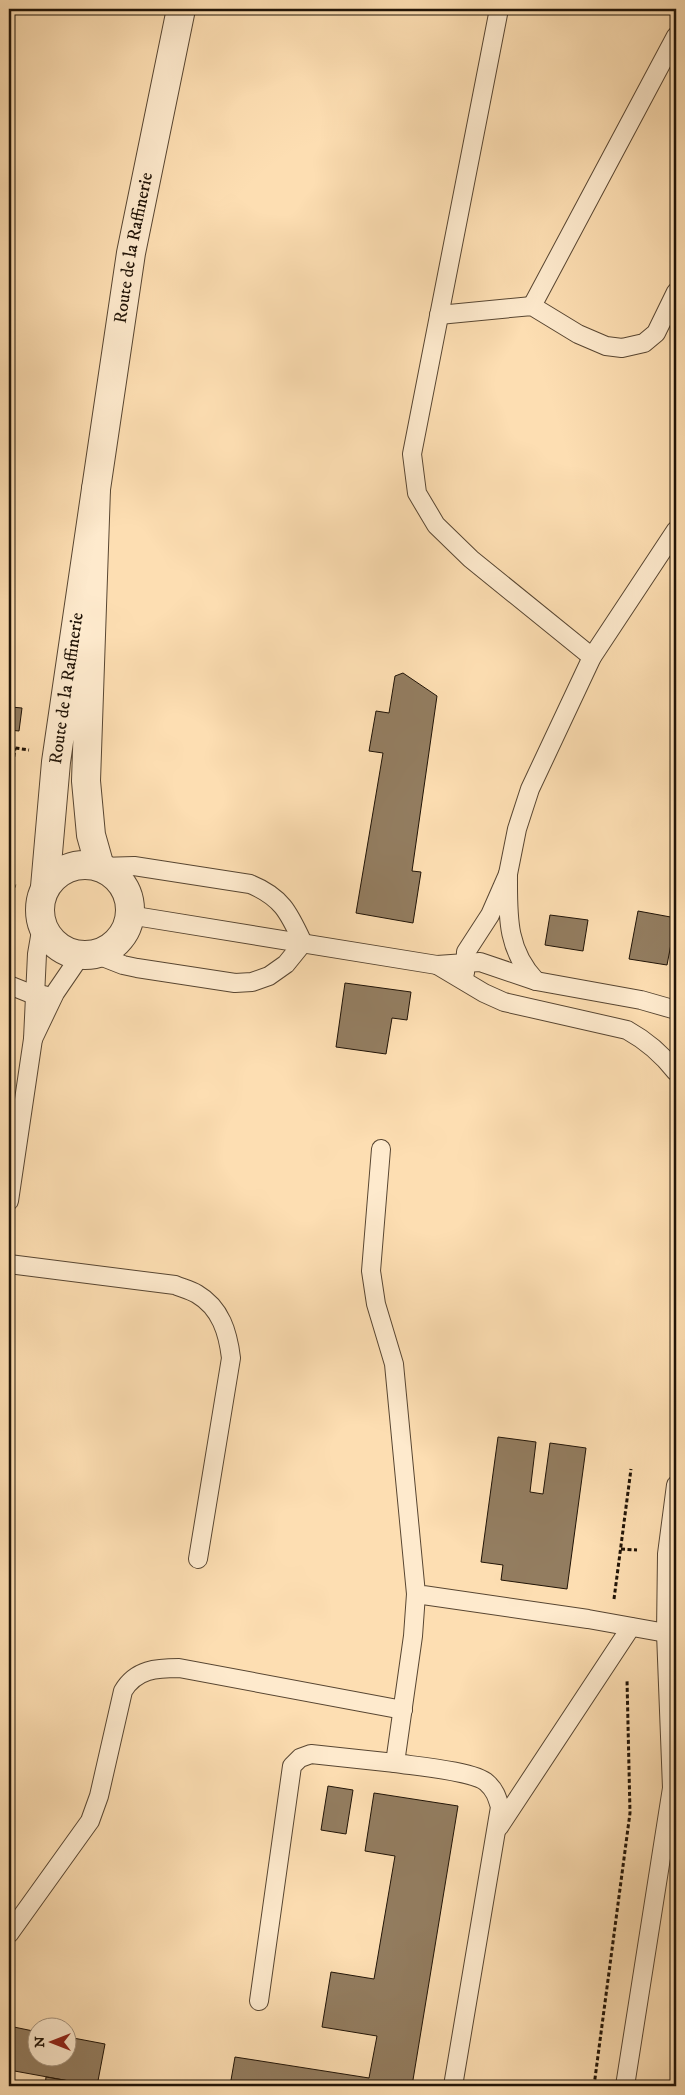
<svg xmlns="http://www.w3.org/2000/svg" width="685" height="2095" viewBox="0 0 685 2095" font-family="'IM FELL DW Pica',serif">
<rect width="100%" height="100%" fill="#fddeb2"/>
<filter id="stains"><feTurbulence type="fractalNoise" baseFrequency=".004" numOctaves="4"/><feColorMatrix values="0 0 0 0 .2 0 0 0 0 .09 0 0 0 0 .02 0 0 0 .5 -.17"/></filter>
<radialGradient id="worn" r=".72"><stop offset=".6" stop-color="#630" stop-opacity="0"/><stop offset="1" stop-color="#630" stop-opacity=".3"/></radialGradient>
<g fill="#937d60" stroke="#211407">
<path d="M403 673 437 696 412 871 421 872 413 923 356 913 383 753 369 751 376 711 389 713 395 676Z"/>
<path d="M11 707 22 708 19 731 9 730Z"/>
<path d="M638 911 676 918 667 965 629 959Z"/>
<path d="M550 915 588 920 583 951 545 945Z"/>
<path d="M345 983 411 992 407 1020 392 1018 386 1054 336 1047Z"/>
<path d="M498 1437 536 1442 530 1492 543 1494 550 1443 586 1448 567 1589 501 1580 503 1565 481 1562Z"/>
<path d="M328 1786 353 1790 346 1834 321 1830Z"/>
<path d="M374 1793 458 1806 412 2086H230L235 2057 369 2078 377 2036 322 2027 331 1972 374 1979 395 1856 365 1851Z"/>
<path d="M9 2026 38 2032V2058H68V2037L105 2044 97 2086 9 2070Z"/>
<path d="M46 2077 97 2086H45Z"/>
</g>
<g fill="none" stroke-linecap="round" stroke-linejoin="round">
<g stroke="#584632" stroke-width="20">
<g id="lane">
<path d="M499 9 412 454 417 493 436 525 471 559 592 657"/>
<path d="M532 306 676 36"/>
<path d="M439 315 532 306 578 334 606 346 622 348 644 343 656 333 676 292"/>
<path d="M508 874 517 829 530 789 592 657 676 530"/>
<path d="M129 915 437 965"/>
<path d="M42 925 37 954 33 1039 55 993 81 955"/>
<path d="M95 954 123 965 137 968 235 983 252 982 269 976 286 964 303 943C289 913 282 897 250 884L134 866 100 867"/>
<path d="M465 973 466 952 490 915 508 874C508 915 506 949 536 981"/>
<path d="M9 985 34 995H44"/>
<path d="M676 1010 641 1000 536 981 480 962 437 965 484 993 504 1002 627 1030C647 1041 662 1054 676 1072"/>
<path d="M381 1149 371 1271 376 1304 394 1364 416 1594 588 1619 666 1633 676 1638"/>
<path d="M9 1201 33 1039"/>
<path d="M9 1264 175 1285C182 1288 190 1290 197 1294 221 1308 228 1333 231 1358L198 1559"/>
<path d="M416 1594 413 1636 395 1763C414 1766 475 1771 487 1783 495 1790 497 1797 500 1807L453 2086"/>
<path d="M499 1827 631 1627"/>
<path d="M9 1934 90 1821 99 1796 123 1691C136 1669 157 1668 179 1668L403 1710"/>
<path d="M259 2001 292 1766 300 1758 311 1754 395 1763"/>
<path d="M625 2086 672 1788 666 1633 667 1554 676 1485"/>
</g>
</g>
<g stroke="#584632" stroke-width="30">
<g id="street">
<path id="s1" d="M96 489 131 253 181 9"/>
<circle cx="85" cy="910" r="45"/>
<path id="s2" d="M45 887 56 762 96 489 86 781 91 835 100 867"/>
</g>
</g>
<g stroke="#211407" stroke-width="3" stroke-dasharray="4 2.5" stroke-linecap="butt">
<path d="M9 747 29 750"/>
<path d="M9 789 15 748"/>
<path d="M9 885 16 886"/>
<path d="M9 934 14 945"/>
<path d="M621 1549 637 1550"/>
<path d="M614 1599 631 1469"/>
<path d="M594 2086 630 1813 627 1679"/>
</g>
<use href="#lane" stroke="#feeacd" stroke-width="18"/>
<use href="#street" stroke="#feeacd" stroke-width="28"/>
</g>
<g text-anchor="middle" dominant-baseline="central" stroke-width="4" stroke-linejoin="round" paint-order="stroke">
<g font-size="18" fill="#211407" stroke="#feeacd">
<text stroke="none"><textPath href="#s1" startOffset="244">Route de la Raffinerie</textPath></text>
<text stroke="none"><textPath href="#s2" startOffset="200">Route de la Raffinerie</textPath></text>
</g>
</g>
<rect width="685" height="2095" fill="none" stroke="#fddeb2" stroke-width="30"/>
<rect x="10" y="10" width="665" height="2075" fill="none" stroke="#211407" stroke-width="2.5"/>
<rect x="15" y="15" width="655" height="2065" fill="none" stroke="#211407"/>
<g transform="translate(52 2042) rotate(270)"><circle r="24" fill="#feeacd" stroke="#a6947e"/>
<path d="M0-4L9 19L0 12L-9 19Z" fill="#8f2418"/>
<text y="-8" font-size="14" font-weight="bold" text-anchor="middle" fill="#211407">N</text>
</g>
<rect width="100%" height="100%" filter="url(#stains)"/>
<rect width="100%" height="100%" fill="url(#worn)"/>
</svg>
